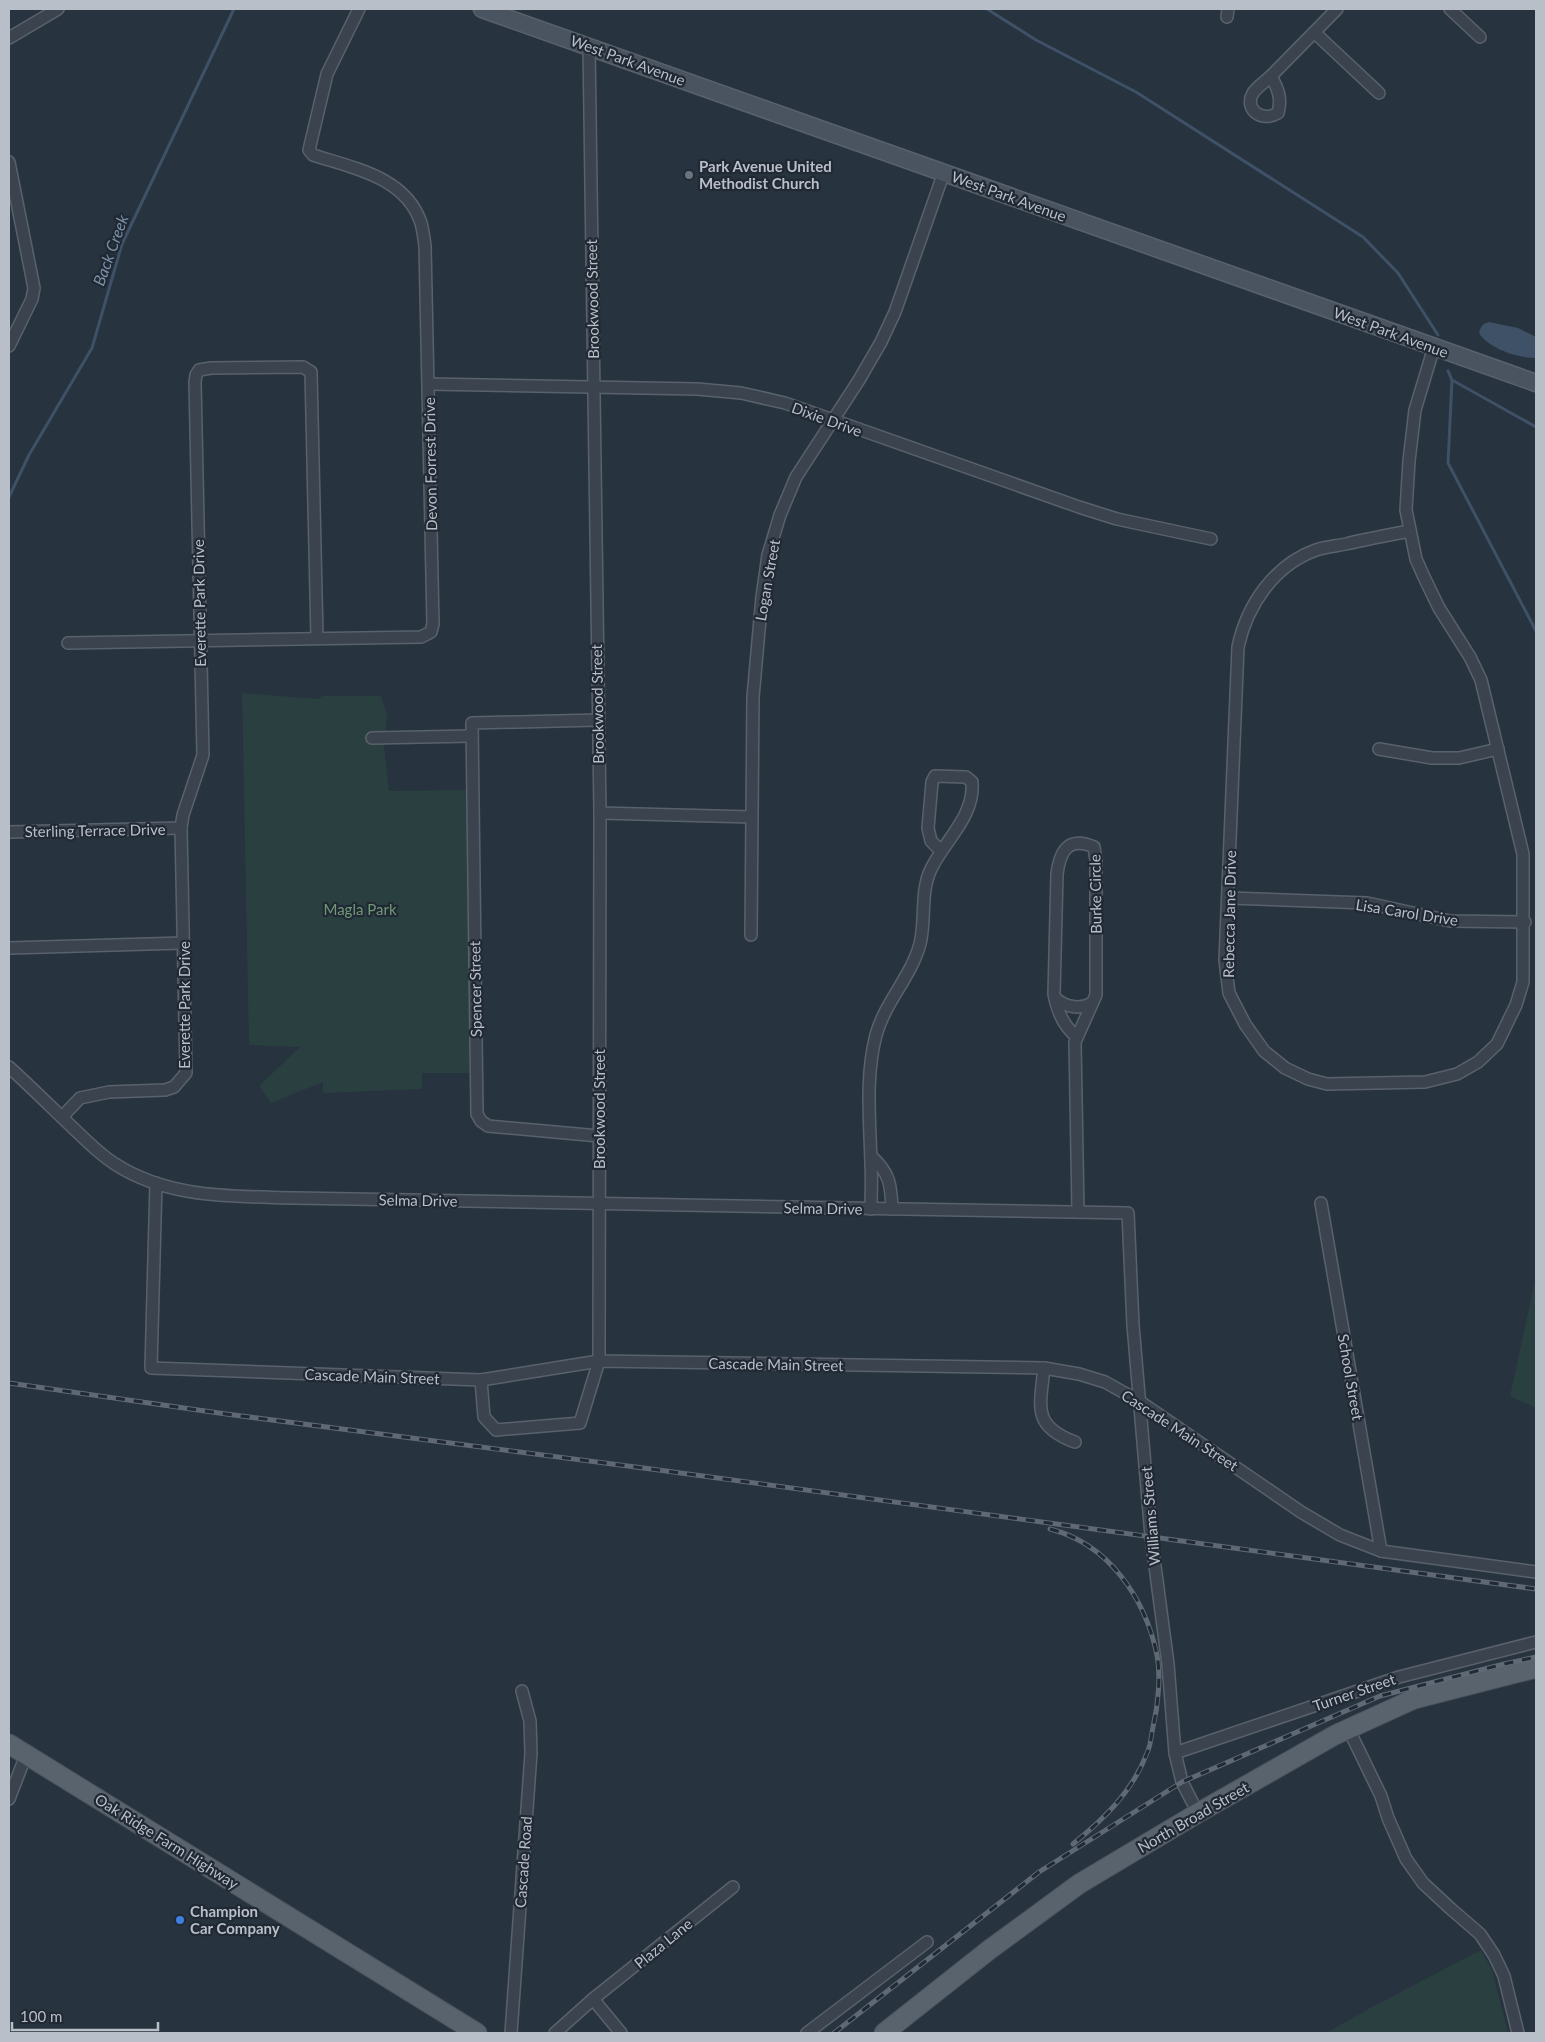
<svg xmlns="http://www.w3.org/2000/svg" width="1545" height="2042" viewBox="0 0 1545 2042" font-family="Lato,sans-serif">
<rect width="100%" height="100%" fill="#27333e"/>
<g fill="#2a4040">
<path d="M242 693 318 699 323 696H381L387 715 384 747 389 791 472 790 476 1073H422V1089L323 1093V1082L271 1103 259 1086 300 1047 249 1045Z"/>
<path d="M1536 1276V1408L1510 1396Z"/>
<path d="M1481 1950 1492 1970 1508 2033H1326L1370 2008Z"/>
</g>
<path fill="#3f5166" d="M1489 322 1518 328 1536 337V358C1518 358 1489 349 1479 333 1481 326 1482 324 1489 322Z"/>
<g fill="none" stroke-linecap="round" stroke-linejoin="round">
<g stroke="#3f5166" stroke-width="3">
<path d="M987 9 1036 40 1136 92 1363 237 1398 273 1438 335"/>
<path d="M1448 371 1452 380 1448 463 1536 631"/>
<path d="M1452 380 1536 427"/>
<path d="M9 497 29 455 92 348 122 244 234 9"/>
</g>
<g stroke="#59626c" stroke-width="14">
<g id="minor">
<path d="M1450 9 1480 37"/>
<path d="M1227 17 1228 9"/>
<path d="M1315 33 1379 93"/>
<path d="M9 38 58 9"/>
<path d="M1271 76C1278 89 1282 98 1278 113 1260 123 1244 108 1253 93 1257 87 1266 81 1271 76Z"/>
<path d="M1271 76 1337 9"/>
<path d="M9 162 34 288 32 299 9 346"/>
<path d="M429 384 697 389 741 393 785 403 1079 507 1117 519 1211 539"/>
<path d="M1410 531C1388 535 1367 539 1346 544 1336 546 1325 547 1316 550 1274 565 1247 605 1238 647L1225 960 1229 993 1245 1024 1264 1051 1285 1068 1308 1079 1327 1084 1425 1082 1457 1074 1478 1062 1497 1044 1516 1005 1523 982V854L1481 680 1470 657 1439 608 1424 577 1416 559 1406 510 1409 461 1415 410 1434 347"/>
<path d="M68 643 421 637 431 632 433 624 425 246C424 238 423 230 421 223 406 177 353 168 313 155L309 150 327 74 359 9"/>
<path d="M598 720 472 723 477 1114 481 1121 488 1126 599 1136"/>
<path d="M372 738 472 736"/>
<path d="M1379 749 1432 758H1459L1498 749"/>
<path d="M600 813 752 817"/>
<path d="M9 832 181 828"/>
<path d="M1229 898 1367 903 1450 921 1525 922"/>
<path d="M751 935 753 697 762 597 768 555 780 515 796 477 859 380 881 342 895 312 944 172"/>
<path d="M9 948 183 943"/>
<path d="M1055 998C1065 1007 1080 1010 1092 1003"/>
<path d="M1077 1037C1063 1026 1057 1011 1054 994L1057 874C1060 851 1068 836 1094 847L1096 860V995L1075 1042 1078 1212"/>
<path d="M9 1067C30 1086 51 1107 72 1127 86 1140 99 1154 115 1164 169 1199 234 1196 295 1198L1128 1213 1133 1325 1151 1536 1168 1664 1175 1753 1182 1782 1198 1813"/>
<path d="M62 1117 80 1098 109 1092 165 1090 174 1087 186 1073 181 828 183 815 203 755 195 382 196 375 199 370 211 368 303 367 311 372 317 637"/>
<path d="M871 1156C890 1173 891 1185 892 1209"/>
<path d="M156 1183 151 1368 481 1380 599 1361 1044 1368 1079 1374 1105 1382 1139 1401 1301 1512 1340 1535 1381 1551 1536 1572"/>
<path d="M1321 1203 1381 1551"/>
<path d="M871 1209C871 1194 872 1179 871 1164 870 1121 865 1077 876 1035 885 1002 911 977 920 944 926 920 920 891 931 869 945 840 975 816 972 782L966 777 935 776 932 782 928 828 931 841 941 851"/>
<path d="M1044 1368C1040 1407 1032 1426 1075 1442"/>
<path d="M481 1380 484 1417 496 1430 580 1423 599 1361 600 813 589 46"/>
<path d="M1348 1728 1381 1796 1388 1818 1406 1859 1423 1883 1451 1909 1480 1934 1494 1955 1504 1976 1518 2033"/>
<path d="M1175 1753 1399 1677 1536 1642"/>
<path d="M9 1799 26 1755"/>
<path d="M593 1999 621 2033"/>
<path d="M511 2033 531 1753 530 1721 522 1691"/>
<path d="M555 2033 593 1999 733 1887"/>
<path d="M807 2033 927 1942"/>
</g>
</g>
<g stroke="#59626c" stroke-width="19">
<path id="secondary" d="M482 9 1536 383"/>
</g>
<g stroke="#48505b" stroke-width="21">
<g id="primary">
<path d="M9 1744 477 2033"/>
<path d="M884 2033 989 1950 1079 1884 1198 1813 1335 1735 1414 1699 1536 1668"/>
</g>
</g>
<use href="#minor" stroke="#3b444e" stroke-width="11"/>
<use href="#secondary" stroke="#4a5461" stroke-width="16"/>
<use href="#primary" stroke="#59636e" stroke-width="19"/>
<g stroke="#5e6975" stroke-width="5">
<g id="rail">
<path d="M9 1383 226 1414 651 1469 1536 1589"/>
<path d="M1050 1529C1109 1544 1145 1598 1157 1655 1161 1676 1158 1706 1153 1727 1151 1736 1151 1745 1147 1753 1133 1791 1104 1819 1073 1844"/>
<path d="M834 2033 1039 1872 1182 1782 1380 1696 1504 1664 1536 1657"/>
</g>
</g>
<use href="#rail" stroke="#202934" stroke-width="3" stroke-dasharray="9" stroke-linecap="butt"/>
</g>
<circle fill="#6b7280" stroke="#202934" stroke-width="2" cx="689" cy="175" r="5"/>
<circle fill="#3f7fe0" stroke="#202934" stroke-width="2" cx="180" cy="1920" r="5"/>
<g text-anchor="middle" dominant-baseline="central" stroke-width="4.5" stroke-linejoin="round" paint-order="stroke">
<g font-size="15" fill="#b8bfc9" stroke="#202934">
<text transform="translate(628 60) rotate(20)">West Park Avenue</text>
<text transform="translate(1009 196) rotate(20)">West Park Avenue</text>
<text transform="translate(592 299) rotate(-91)">Brookwood Street</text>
<text transform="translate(1391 332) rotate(20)">West Park Avenue</text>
<text transform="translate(827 419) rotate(20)">Dixie Drive</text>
<text transform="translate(430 464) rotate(-91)">Devon Forrest Drive</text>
<text transform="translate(767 580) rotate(-80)">Logan Street</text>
<text transform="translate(199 603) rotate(-91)">Everette Park Drive</text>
<text transform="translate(597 704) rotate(-91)">Brookwood Street</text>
<text transform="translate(95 830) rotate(-1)">Sterling Terrace Drive</text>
<text transform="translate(1095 894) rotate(-91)">Burke Circle</text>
<text transform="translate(1407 912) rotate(9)">Lisa Carol Drive</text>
<text transform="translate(1229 914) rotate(-89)">Rebecca Jane Drive</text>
<text transform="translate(475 989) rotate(-91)">Spencer Street</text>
<text transform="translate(184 1005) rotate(-90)">Everette Park Drive</text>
<text transform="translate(599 1109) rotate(-90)">Brookwood Street</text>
<text transform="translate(418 1200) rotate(1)">Selma Drive</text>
<text transform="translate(823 1208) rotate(1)">Selma Drive</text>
<text transform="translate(776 1364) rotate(1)">Cascade Main Street</text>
<text transform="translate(372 1376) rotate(2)">Cascade Main Street</text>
<text transform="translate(1351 1377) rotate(80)">School Street</text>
<text transform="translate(1180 1430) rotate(33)">Cascade Main Street</text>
<text transform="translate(1150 1516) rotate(-95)">Williams Street</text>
<text transform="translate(1354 1692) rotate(-19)">Turner Street</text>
<text transform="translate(1193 1817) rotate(-30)">North Broad Street</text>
<text transform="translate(167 1841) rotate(32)">Oak Ridge Farm Highway</text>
<text transform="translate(523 1862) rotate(-86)">Cascade Road</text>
<text transform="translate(663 1943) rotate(-39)">Plaza Lane</text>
</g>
<g font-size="15" font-weight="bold" fill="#b8bfc9" stroke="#202934" text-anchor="start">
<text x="699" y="166">Park Avenue United<tspan x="699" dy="17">Methodist Church</tspan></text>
<text x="190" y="1911">Champion<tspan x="190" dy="17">Car Company</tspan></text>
</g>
<g font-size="15" fill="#719877" stroke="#202934">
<text x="360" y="909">Magla Park</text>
</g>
<g font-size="16" font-style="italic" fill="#7b92aa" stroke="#202934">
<text transform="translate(110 250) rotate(-70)">Back Creek</text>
</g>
</g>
<rect width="1545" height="2042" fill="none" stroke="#b8bfc9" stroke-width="20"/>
<path d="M12 2022v8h146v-8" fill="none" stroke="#b8bfc9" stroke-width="2.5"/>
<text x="20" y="2022" font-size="15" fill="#b8bfc9" stroke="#202934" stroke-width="4" paint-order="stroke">100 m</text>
</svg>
